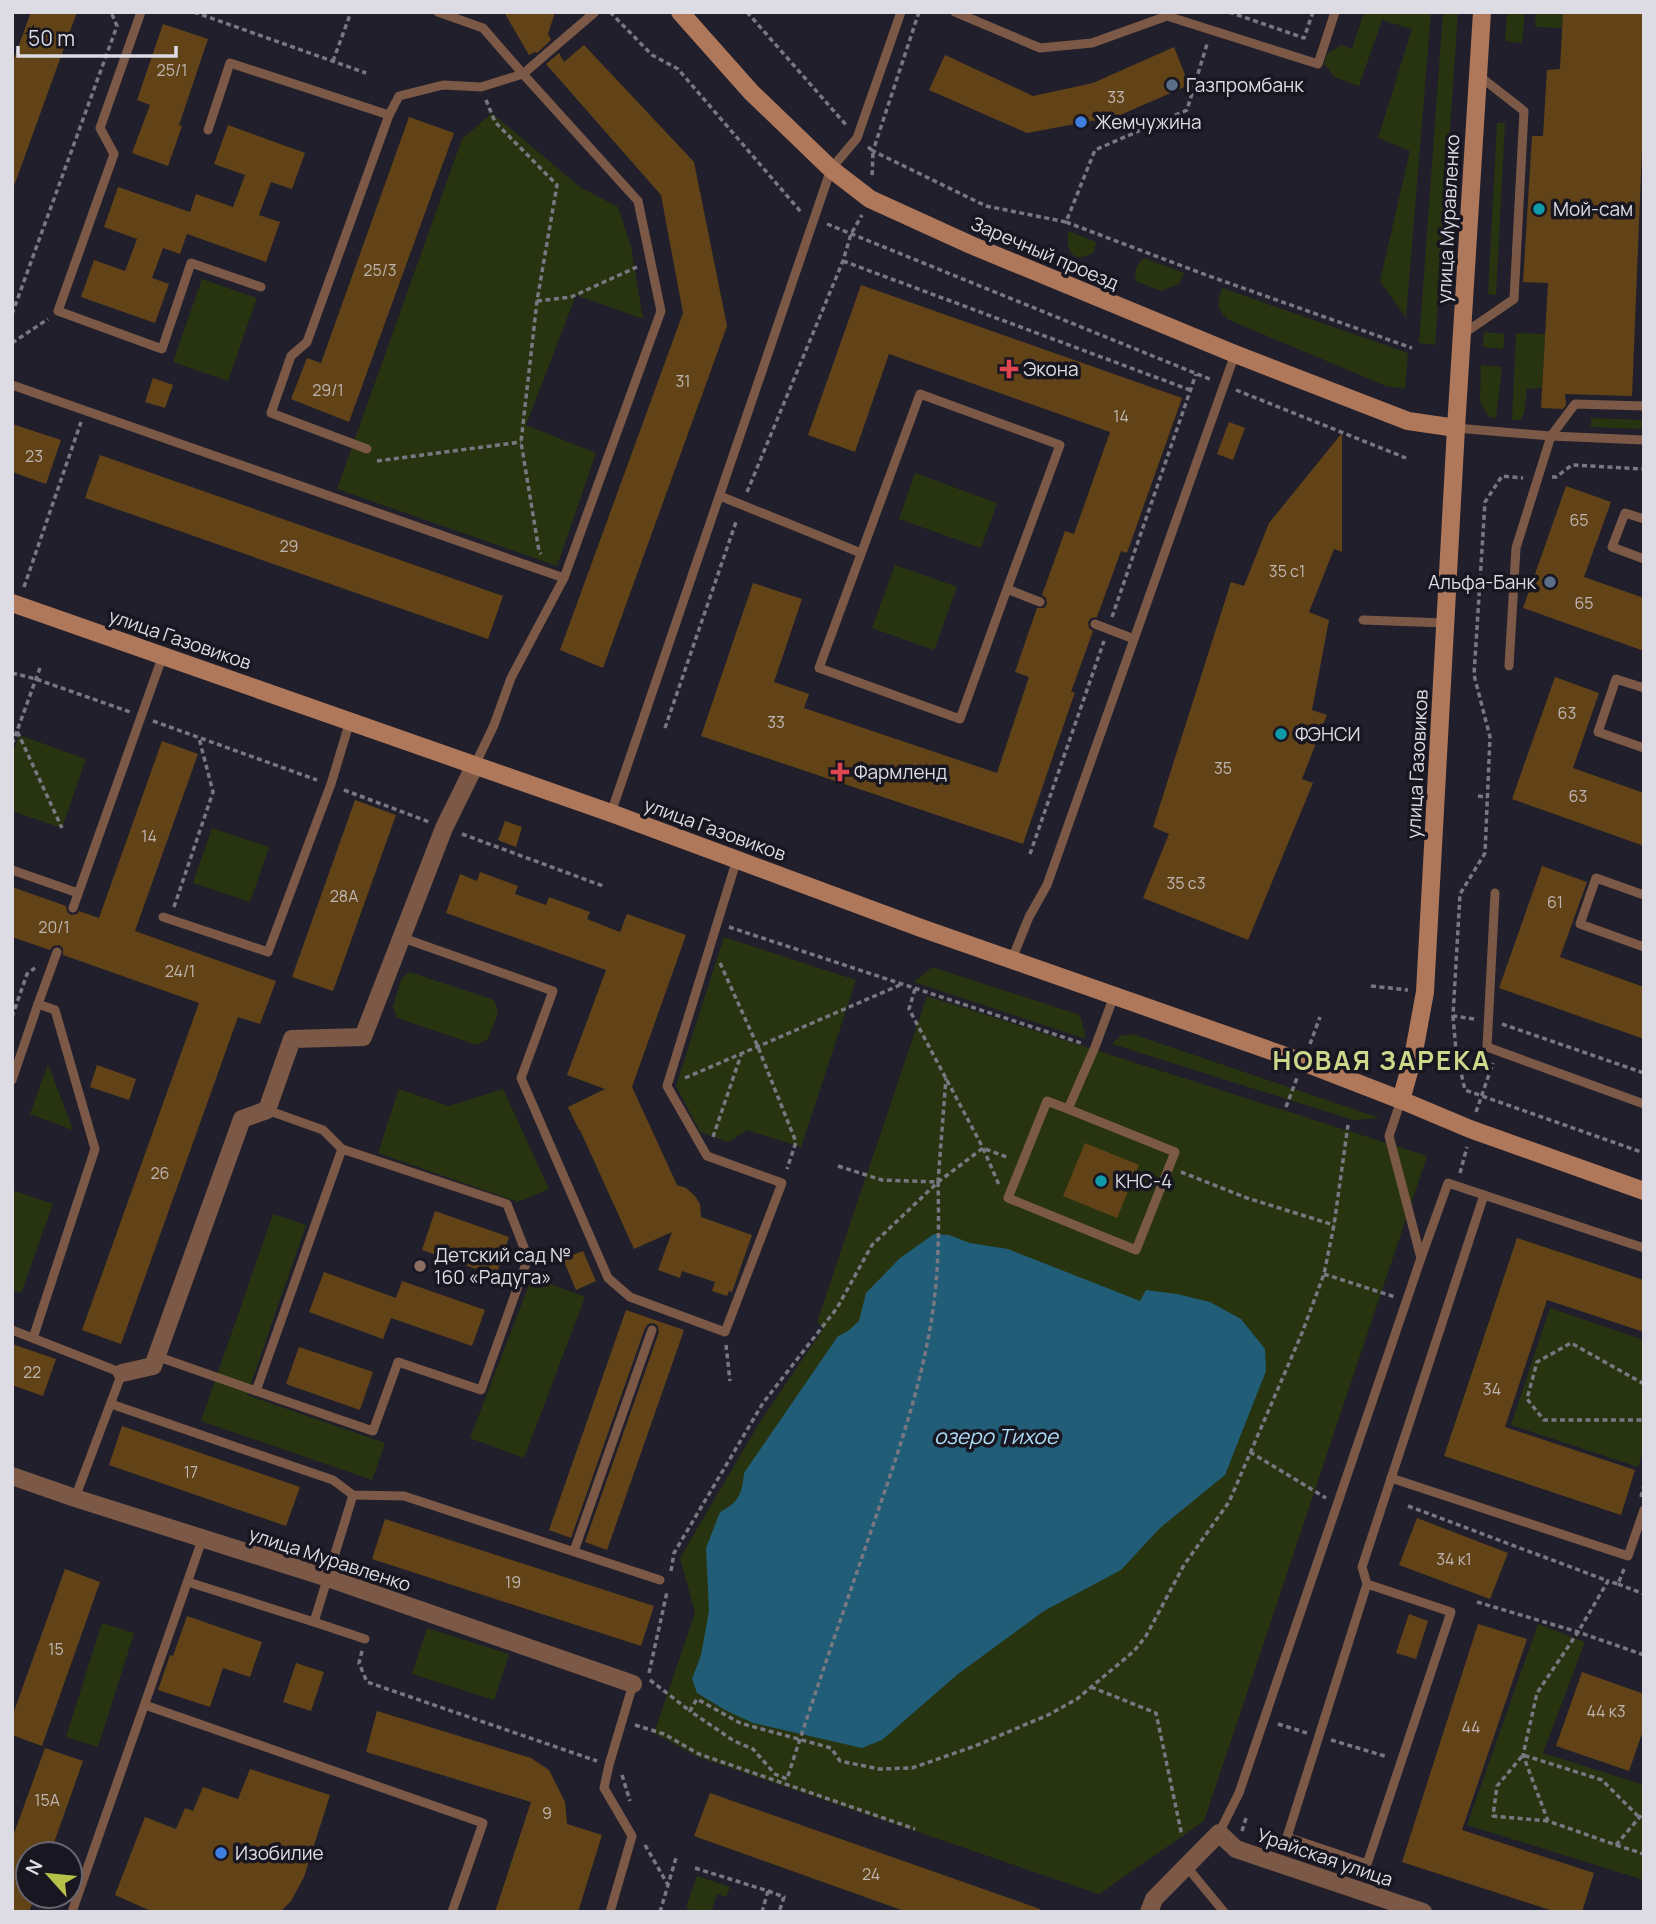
<svg xmlns="http://www.w3.org/2000/svg" width="1656" height="1924" viewBox="0 0 1656 1924" font-family="Manrope,sans-serif">
<rect width="100%" height="100%" fill="#211f2b"/>
<g fill="#27340f">
<path d="M1364 12H1431L1406 318 1380 281 1410 151 1378 138 1412 29 1382 20 1359 86 1334 77 1324 63 1327 54 1341 45 1352 49Z"/>
<path d="M1443 12H1458L1435 345 1419 343Z"/>
<path d="M1507 12H1525L1522 43 1505 41Z"/>
<path d="M1536 12H1563L1562 28 1535 27Z"/>
<path d="M492 113 580 187 618 207 631 247 643 319 576 295 526 425 596 453 557 566 337 489 462 139Z"/>
<path d="M1497 123H1505L1496 295 1488 294Z"/>
<path d="M1068 231 1096 242 1094 252C1072 266 1066 250 1068 231Z"/>
<path d="M1144 258 1184 273 1179 284 1161 291 1136 281C1134 270 1136 265 1144 258Z"/>
<path d="M202 279 257 298 228 381 173 362Z"/>
<path d="M1222 288 1408 353 1405 389 1386 386 1229 320C1216 309 1217 303 1222 288Z"/>
<path d="M1484 332 1505 334 1503 349 1483 347Z"/>
<path d="M1516 333 1545 334 1542 388 1527 389 1524 414 1520 420H1512Z"/>
<path d="M1481 365 1502 367 1496 418 1489 417 1480 402Z"/>
<path d="M1591 418 1644 420V429L1591 427Z"/>
<path d="M915 473 997 503 981 548 899 519Z"/>
<path d="M895 565 957 587 934 650 872 628Z"/>
<path d="M19 735 86 759 62 828 12 811V755Z"/>
<path d="M212 828 269 847 250 902 193 883Z"/>
<path d="M724 937 856 980 801 1147 747 1130 728 1142 700 1132 676 1086Z"/>
<path d="M932 967 1080 1015 1086 1039 914 982Z"/>
<path d="M409 972 494 1000 498 1013 488 1039 477 1045 397 1018 393 1007 401 980Z"/>
<path d="M927 996 1427 1156 1204 1821 1099 1894 698 1757 654 1733 695 1613 680 1558 758 1425 823 1329 817 1322Z"/>
<path d="M1132 1034 1380 1118 1353 1120 1112 1044 1120 1036Z"/>
<path d="M48 1064 73 1130 30 1114Z"/>
<path d="M399 1089 449 1106 503 1089 549 1189 518 1202 378 1153Z"/>
<path d="M12 1190 53 1204 21 1293 12 1290Z"/>
<path d="M273 1214 306 1225 247 1395 385 1443 372 1480 201 1421Z"/>
<path d="M532 1277 585 1297 524 1458 470 1438Z"/>
<path d="M1550 1308 1644 1340V1448L1638 1467 1511 1425Z"/>
<path d="M102 1623 134 1633 98 1747 66 1737Z"/>
<path d="M1538 1624 1585 1642 1543 1753 1644 1785V1880L1467 1825Z"/>
<path d="M427 1628 509 1654 494 1700 412 1674Z"/>
<path d="M697 1876 730 1887 726 1897 717 1894 711 1912H697L686 1908Z"/>
</g>
<path fill="#215d76" d="M934 1234 949 1235 970 1243 1008 1249 1140 1301 1146 1290 1177 1294 1210 1302 1241 1319 1265 1349 1266 1371 1225 1475 1160 1528 1121 1570 1044 1611 958 1674 882 1740 862 1748 753 1723 725 1710 697 1693 692 1679 701 1655 709 1611 706 1548 720 1512C739 1502 742 1494 744 1473L838 1336 848 1331 859 1321 866 1293 900 1258Z"/>
<g fill="#624317">
<path d="M31 12H77L14 186H12V64Z"/>
<path d="M504 12H555L548 34 551 40 537 53 535 52 529 55Z"/>
<path d="M1563 12H1644V99L1632 396 1565 394 1566 405 1563 409 1541 408 1548 283 1523 282 1532 136H1543L1547 70 1560 69Z"/>
<path d="M163 24 208 39 179 125 182 126 168 166 132 153 150 105 137 100Z"/>
<path d="M584 45 694 162 727 326 603 668 560 650 683 313 661 195 546 64 559 53 564 62Z"/>
<path d="M1174 47 1189 85 1118 116 1027 133 929 90 945 55 1033 96 1093 83Z"/>
<path d="M409 117 454 133 349 422 291 399 307 358 321 363Z"/>
<path d="M228 125 305 153 292 189 271 182 259 215 280 222 266 262 187 234 180 254 163 248 152 278 169 284 155 323 81 297 94 260 125 271 137 239 104 227 118 187 190 212 196 194 233 207 245 175 214 164Z"/>
<path d="M861 285 1182 398 1127 553 1121 551 1097 617 1091 618 1088 622 1089 628 1093 631 1071 692H1075L1023 844 701 736 753 583 802 599 774 682 809 694 804 708 997 773 1029 677 1015 672 1037 608H1044L1047 604 1046 598 1042 595 1065 531 1074 534 1110 432 889 354 855 452 808 435Z"/>
<path d="M153 378 173 385 165 408 145 402Z"/>
<path d="M1229 422 1245 428 1233 460 1217 454Z"/>
<path d="M12 424 61 440 46 484 12 472Z"/>
<path d="M1342 433V552L1334 549 1309 612 1329 620 1312 710 1327 715 1302 779 1313 783 1248 940 1143 898 1169 834 1153 827 1231 582 1244 586 1269 523Z"/>
<path d="M100 455 503 596 488 639 85 498Z"/>
<path d="M1566 486 1611 502 1584 577 1644 598V651L1523 608Z"/>
<path d="M1555 677 1599 693 1573 768 1644 793V846L1512 799Z"/>
<path d="M162 741 198 754 135 931 276 981 260 1024 238 1017 121 1344 82 1330 199 1003 63 955V948L59 945 53 946 50 950 12 937V887L66 906 67 912 71 915 77 914 79 911 99 918Z"/>
<path d="M355 800 396 815 333 991 292 977Z"/>
<path d="M505 821 522 827 516 847 498 840Z"/>
<path d="M1542 866 1587 882 1560 957 1644 987V1039L1499 988Z"/>
<path d="M480 872 518 886 515 894 546 905 549 897 590 912 587 919 620 932 627 914 686 935 632 1087 677 1185 686 1188 695 1196 700 1204 701 1217 752 1235 732 1292 729 1291 727 1296 712 1291 715 1282 682 1271 680 1278 658 1270 672 1232 634 1249 580 1130H579L568 1107 605 1089 567 1075 606 970 446 913 460 874 477 881Z"/>
<path d="M97 1065 136 1079 129 1100 90 1087Z"/>
<path d="M1085 1143 1139 1165 1117 1218 1063 1196Z"/>
<path d="M435 1211 509 1237 496 1276 422 1250Z"/>
<path d="M1517 1238 1644 1280V1332L1547 1300 1505 1427 1635 1470 1621 1515 1444 1456Z"/>
<path d="M583 1251 596 1281 576 1290 563 1259Z"/>
<path d="M324 1272 396 1298 402 1281 485 1310 472 1346 391 1318 383 1339 309 1312Z"/>
<path d="M626 1310 684 1330 607 1550 585 1542 659 1332 658 1326 654 1323 648 1324 645 1328 571 1538 549 1530Z"/>
<path d="M12 1344 56 1359 43 1396 12 1385Z"/>
<path d="M299 1347 373 1372 360 1410 286 1384Z"/>
<path d="M122 1426 300 1487 286 1526 109 1465Z"/>
<path d="M1417 1518 1508 1553 1490 1599 1399 1565Z"/>
<path d="M385 1519 654 1606 641 1646 372 1559Z"/>
<path d="M65 1569 100 1582 42 1746 12 1735V1717Z"/>
<path d="M1409 1614 1428 1621 1416 1659 1396 1653Z"/>
<path d="M187 1616 262 1642 250 1677 223 1668 210 1707 158 1690 170 1655 173 1656Z"/>
<path d="M1478 1624 1527 1639 1462 1830 1594 1873 1582 1912H1556L1402 1862Z"/>
<path d="M296 1663 324 1672 311 1711 283 1702Z"/>
<path d="M1582 1672 1644 1694V1728L1629 1771 1556 1746Z"/>
<path d="M377 1711 531 1758 549 1770 565 1802 567 1824 602 1835 578 1912H495L531 1802 366 1752Z"/>
<path d="M45 1748 83 1761 50 1854H28V1896H35L29 1912H12V1839Z"/>
<path d="M250 1769 330 1795 304 1877 291 1901 280 1912H153L115 1895 145 1817 176 1829 185 1808 193 1811 203 1787 238 1799Z"/>
<path d="M710 1793 1040 1909V1912H907L694 1836Z"/>
</g>
<g fill="none" stroke-linecap="round" stroke-linejoin="round">
<g stroke="#797882" stroke-width="3.5" stroke-dasharray="5 3.5" stroke-linecap="butt">
<path d="M194 12 366 73"/>
<path d="M610 12 652 55 678 69 801 212"/>
<path d="M747 12 847 126"/>
<path d="M919 12 873 151 986 206 1066 222 1095 150 1187 110 1207 44"/>
<path d="M1229 12 1304 38 1313 12"/>
<path d="M333 61 351 12"/>
<path d="M486 100 495 122 557 185 537 301 521 442 539 551 541 554"/>
<path d="M868 147 873 151 872 178"/>
<path d="M1066 222 1209 276 1412 348"/>
<path d="M827 224 1212 380"/>
<path d="M843 261 1190 390"/>
<path d="M537 301 571 297 637 267"/>
<path d="M12 314 117 26 111 12"/>
<path d="M12 343 48 319"/>
<path d="M1236 390 1406 458"/>
<path d="M377 461 521 442"/>
<path d="M1552 477H1556L1572 465 1644 469"/>
<path d="M747 492 843 261 851 234 862 215"/>
<path d="M24 587 81 422"/>
<path d="M1112 617 1196 374"/>
<path d="M40 668 17 731 62 828"/>
<path d="M12 673 36 679 130 712"/>
<path d="M153 721 317 780"/>
<path d="M665 728 737 519"/>
<path d="M12 744 17 731"/>
<path d="M344 790 429 822"/>
<path d="M1478 796 1487 797"/>
<path d="M462 834 603 886"/>
<path d="M1030 854 1104 641"/>
<path d="M174 907 213 792 199 738"/>
<path d="M729 927 1081 1043"/>
<path d="M720 963 758 1047 796 1142 787 1169"/>
<path d="M1371 986 1408 990"/>
<path d="M915 989 909 1009 983 1148 999 1185"/>
<path d="M1453 1016 1456 1051 1465 1090 1644 1153"/>
<path d="M12 1017 27 974 35 968"/>
<path d="M1474 1019 1453 1016 1460 894 1485 853 1490 737 1474 675 1485 502 1502 476 1523 478"/>
<path d="M1502 1024 1644 1073"/>
<path d="M1310 1044 1320 1017"/>
<path d="M685 1078 900 985"/>
<path d="M1286 1107 1297 1078"/>
<path d="M1476 1112 1493 1063"/>
<path d="M713 1137 741 1055"/>
<path d="M838 1166 882 1180 938 1182 983 1148 1009 1158"/>
<path d="M1181 1172 1247 1198 1334 1225"/>
<path d="M1460 1173 1467 1147"/>
<path d="M938 1182C939 1225 939 1267 933 1310 922 1386 896 1459 871 1531 843 1613 814 1695 787 1779L775 1774 753 1749 734 1741 690 1711 697 1699 740 1723 831 1748 840 1761 879 1769 912 1768 975 1746 1048 1715 1077 1699 1134 1651 1146 1636 1184 1565 1229 1502 1302 1333 1324 1274 1334 1225 1348 1125"/>
<path d="M1324 1274 1395 1297"/>
<path d="M726 1345 730 1381"/>
<path d="M1644 1384 1571 1343 1537 1362 1527 1399 1544 1420H1644"/>
<path d="M1250 1452 1326 1498"/>
<path d="M1641 1497 1644 1485"/>
<path d="M1408 1506 1608 1581"/>
<path d="M1624 1569 1618 1584 1608 1581 1578 1632 1537 1693 1523 1755 1548 1821 1616 1845 1644 1812"/>
<path d="M671 1571 674 1553 763 1403 837 1308 872 1245 938 1182 946 1078"/>
<path d="M1618 1584 1644 1594"/>
<path d="M1477 1602 1578 1632 1644 1655"/>
<path d="M362 1651 359 1663 367 1682 597 1761"/>
<path d="M649 1673 667 1592"/>
<path d="M650 1680 690 1711"/>
<path d="M1091 1687 1156 1713 1182 1836"/>
<path d="M1278 1724 1307 1733"/>
<path d="M635 1725 664 1734 699 1754 915 1829"/>
<path d="M1331 1740 1388 1757"/>
<path d="M622 1775 630 1801"/>
<path d="M1548 1821 1493 1816 1497 1786 1523 1755 1602 1780 1639 1817"/>
<path d="M1242 1831 1247 1815"/>
<path d="M645 1845 668 1885"/>
<path d="M1616 1845 1644 1854"/>
<path d="M695 1868 768 1891 762 1912"/>
<path d="M768 1891 784 1897 779 1912"/>
<path d="M660 1912 676 1858"/>
</g>
<g stroke="#7c5946" stroke-width="9">
<path d="M141 12 100 128 114 154 58 311 162 349 191 263 261 287"/>
<path d="M438 12 483 28 523 74 638 201 661 311 564 578 511 678 494 725 475 765"/>
<path d="M955 12 1040 48 1092 43 1167 16 1318 64 1335 12"/>
<path d="M208 130 230 63 389 115"/>
<path d="M1463 334 1514 299 1524 111 1478 75"/>
<path d="M12 385 564 578"/>
<path d="M1456 428 1551 436 1644 440"/>
<path d="M367 449 271 413 291 356 307 342 389 115 399 96 443 85 481 87 523 74 595 12"/>
<path d="M720 496 861 553"/>
<path d="M1644 519 1625 513 1612 547 1644 559"/>
<path d="M1007 589 960 719 819 668 920 394 1060 445 1007 589 1040 602"/>
<path d="M1363 620 1445 623"/>
<path d="M1095 624 1134 639"/>
<path d="M1509 666 1516 548 1551 436 1575 404 1644 406"/>
<path d="M1644 688 1616 679 1598 732 1644 748"/>
<path d="M611 813 831 169 857 138 901 12"/>
<path d="M12 870 78 893"/>
<path d="M1495 893 1487 1047 1644 1104"/>
<path d="M1644 895 1596 878 1580 924 1644 947"/>
<path d="M73 908 163 655"/>
<path d="M163 917 268 952 331 784 350 721"/>
<path d="M403 938 553 991 521 1078 608 1278 630 1297 725 1332 782 1183 707 1156 667 1086 737 859"/>
<path d="M1012 959 1029 917 1047 885 1235 354"/>
<path d="M12 1080 38 1004"/>
<path d="M1068 1109 1175 1152 1136 1250 1008 1198 1047 1101 1068 1109 1095 1047 1114 996"/>
<path d="M267 1110 323 1130 342 1149 507 1204 528 1258 481 1390 398 1362 373 1431 256 1391 342 1149"/>
<path d="M1484 1195 1644 1248"/>
<path d="M12 1330 122 1373 75 1498"/>
<path d="M33 1338 95 1149 55 1010 38 1004 57 952"/>
<path d="M156 1356 256 1391"/>
<path d="M111 1404 333 1480 353 1495 404 1496 660 1580"/>
<path d="M1391 1478 1628 1556 1644 1510"/>
<path d="M353 1495 314 1622 365 1639"/>
<path d="M574 1551 652 1330"/>
<path d="M188 1582 314 1622"/>
<path d="M1367 1584 1451 1612 1367 1864 1287 1837 1367 1584 1362 1567 1484 1195 1448 1183 1421 1258"/>
<path d="M145 1705 483 1823 452 1912"/>
<path d="M1219 1833 1239 1793 1421 1258 1389 1136 1401 1100"/>
<path d="M1187 1867 1224 1912"/>
<path d="M72 1912 202 1540"/>
<path d="M610 1912 632 1836 604 1788 609 1765 633 1684"/>
</g>
<g stroke="#7c5946" stroke-width="18">
<path d="M122 1373 153 1366 242 1119 267 1110 292 1039 363 1037 444 828 475 765"/>
<path d="M12 1476 75 1498 328 1578 633 1684"/>
<path d="M1149 1912 1154 1899 1219 1833 1236 1849 1423 1912"/>
</g>
<g stroke="#b0785a" stroke-width="18">
<path d="M680 12 751 92 831 169 870 199 971 245 1235 354 1408 421 1456 428"/>
<path d="M12 603 611 813 921 928 1303 1062 1401 1100 1413 1057 1425 992 1456 428 1482 12"/>
<path d="M1401 1100 1470 1129 1644 1191"/>
</g>
</g>
<g fill="#5c6f8a" stroke="#181621" stroke-width="2.5">
<circle cx="1172" cy="85" r="7"/>
<circle cx="1550" cy="582" r="7"/>
</g>
<g fill="#3f7fe0" stroke="#181621" stroke-width="2.5">
<circle cx="1081" cy="122" r="7"/>
<circle cx="221" cy="1853" r="7"/>
</g>
<g fill="#0f9aa8" stroke="#181621" stroke-width="2.5">
<circle cx="1539" cy="209" r="7"/>
<circle cx="1281" cy="734" r="7"/>
<circle cx="1101" cy="1181" r="7"/>
</g>
<g fill="#e0444e" stroke="#181621" stroke-width="2.5">
<path d="M1005.5 358.5h7v7h7v7h-7v7h-7v-7h-7v-7h7z"/>
<path d="M836.5 761.5h7v7h7v7h-7v7h-7v-7h-7v-7h7z"/>
</g>
<circle fill="#8d6e63" stroke="#181621" stroke-width="2.5" cx="420" cy="1266" r="7"/>
<g text-anchor="middle" dominant-baseline="central" stroke-width="7" stroke-linejoin="round" paint-order="stroke">
<g font-size="16" fill="#beb6b1">
<text x="172" y="70">25/1</text>
<text x="1116" y="97">33</text>
<text x="380" y="270">25/3</text>
<text x="683" y="381">31</text>
<text x="328" y="390">29/1</text>
<text x="1121" y="416">14</text>
<text x="34" y="456">23</text>
<text x="1579" y="520">65</text>
<text x="289" y="546">29</text>
<text x="1287" y="571">35 с1</text>
<text x="1584" y="603">65</text>
<text x="1567" y="713">63</text>
<text x="776" y="722">33</text>
<text x="1223" y="768">35</text>
<text x="1578" y="796">63</text>
<text x="149" y="836">14</text>
<text x="1186" y="883">35 с3</text>
<text x="344" y="896">28А</text>
<text x="1555" y="902">61</text>
<text x="54" y="927">20/1</text>
<text x="180" y="971">24/1</text>
<text x="160" y="1173">26</text>
<text x="32" y="1372">22</text>
<text x="1492" y="1389">34</text>
<text x="191" y="1472">17</text>
<text x="1454" y="1559">34 к1</text>
<text x="513" y="1582">19</text>
<text x="56" y="1649">15</text>
<text x="1606" y="1711">44 к3</text>
<text x="1471" y="1727">44</text>
<text x="47" y="1800">15А</text>
<text x="547" y="1813">9</text>
<text x="871" y="1874">24</text>
</g>
<g font-size="19" fill="#dddce4" stroke="#181621" text-anchor="start">
<text x="1186" y="85">Газпромбанк</text>
<text x="1095" y="122">Жемчужина</text>
<text x="1553" y="209">Мой-сам</text>
<text x="1023" y="369">Экона</text>
<text x="1536" y="582" text-anchor="end">Альфа-Банк</text>
<text x="1295" y="734">ФЭНСИ</text>
<text x="854" y="772">Фармленд</text>
<text x="1115" y="1181">КНС-4</text>
<text x="434" y="1255">Детский сад №<tspan x="434" dy="22">160 «Радуга»</tspan></text>
<text x="235" y="1853">Изобилие</text>
</g>
<g font-size="19" fill="#dddce4" stroke="#181621">
<text transform="translate(1448 219) rotate(-87)">улица Муравленко</text>
<text transform="translate(1045 253) rotate(23)">Заречный проезд</text>
<text transform="translate(180 639) rotate(19)">улица Газовиков</text>
<text transform="translate(1417 764) rotate(-87)">улица Газовиков</text>
<text transform="translate(715 829) rotate(20)">улица Газовиков</text>
<text transform="translate(330 1559) rotate(18)">улица Муравленко</text>
<text transform="translate(1325 1857) rotate(19)">Урайская улица</text>
</g>
<g font-size="21" font-style="italic" fill="#acddf5" stroke="#181621">
<text x="996" y="1436">озеро Тихое</text>
</g>
<g font-size="26" font-weight="bold" letter-spacing="2" fill="#ced78a" stroke="#181621">
<text x="1382" y="1060">НОВАЯ ЗАРЕКА</text>
</g>
</g>
<rect width="1656" height="1924" fill="none" stroke="#dddce4" stroke-width="28"/>
<g transform="translate(49 1875) rotate(297)"><circle r="33" fill="#181621" stroke="#67656f" stroke-width="2"/>
<path d="M0-5L12 26L0 18L-12 26Z" fill="#b6c149"/>
<text y="-10" font-size="19" font-weight="bold" text-anchor="middle" fill="#dddce4">N</text>
</g>
<path d="M18 46v10h158v-10" fill="none" stroke="#dddce4" stroke-width="3.5"/>
<text x="28" y="46" font-size="21" fill="#dddce4" stroke="#181621" stroke-width="5" paint-order="stroke">50 m</text>
</svg>
